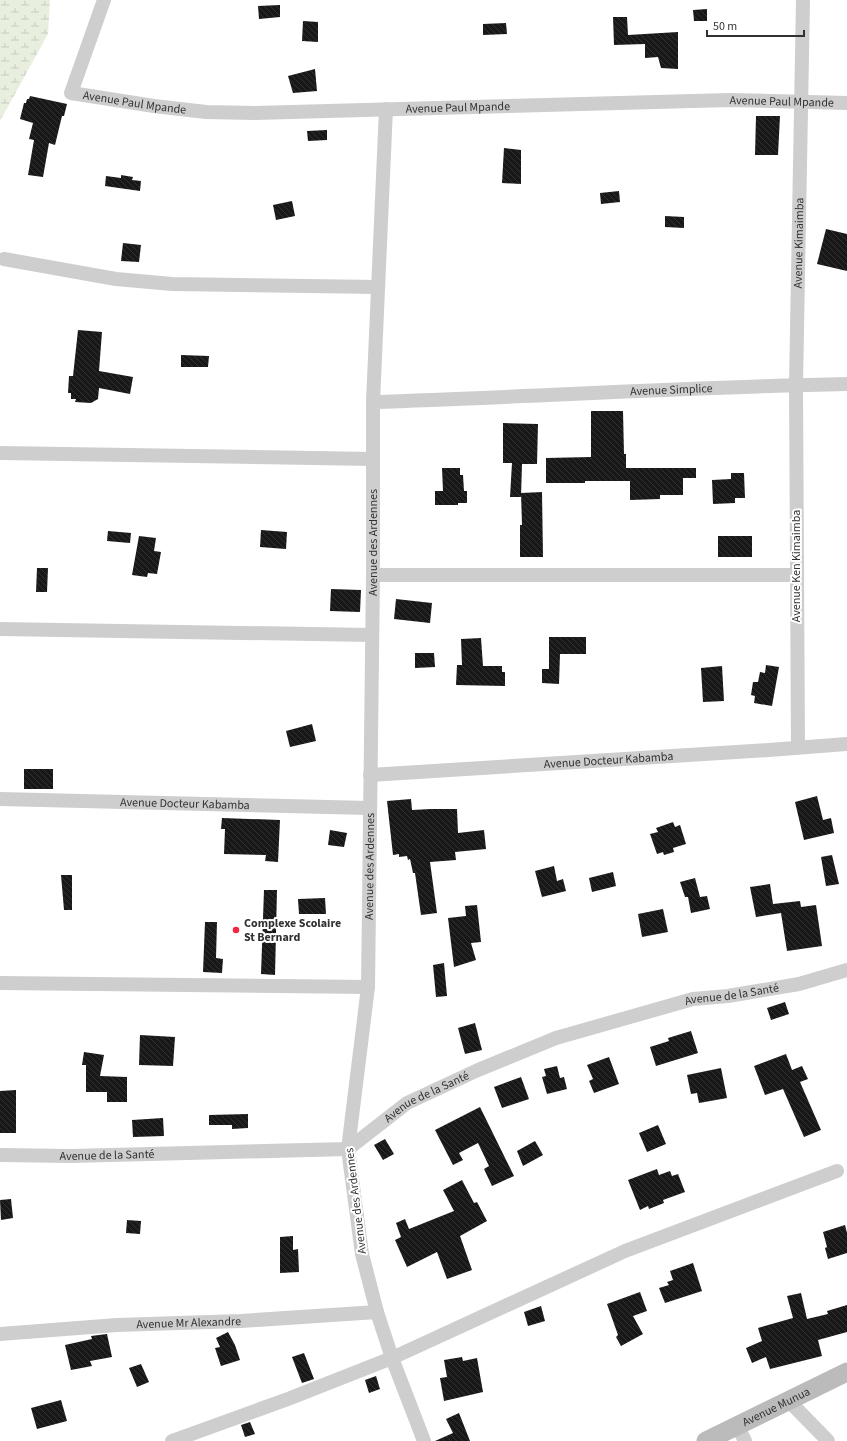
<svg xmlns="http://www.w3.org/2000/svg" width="847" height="1441" viewBox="0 0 847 1441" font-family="'Source Sans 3',sans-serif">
<defs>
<pattern id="wetland-marsh" width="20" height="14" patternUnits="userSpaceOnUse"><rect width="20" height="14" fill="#e8efde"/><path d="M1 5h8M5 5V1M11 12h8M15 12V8" fill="none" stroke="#c7cdbf"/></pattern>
<pattern id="building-back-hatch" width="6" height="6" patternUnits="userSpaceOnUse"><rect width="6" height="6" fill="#181818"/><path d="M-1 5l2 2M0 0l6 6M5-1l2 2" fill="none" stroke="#313131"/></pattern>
</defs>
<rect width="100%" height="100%" fill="#fff"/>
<path fill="url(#wetland-marsh)" d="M0 0H50L48 34 0 121Z"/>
<g fill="url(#building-back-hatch)">
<path d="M280 5V17L259 19 258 6Z"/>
<path d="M707 9V21H694L693 10Z"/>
<path d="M613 17H627L628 35 678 32V69L661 68 658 57 645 58V44L614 45Z"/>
<path d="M303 21 318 22V42L302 41Z"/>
<path d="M506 23 507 34 483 35V24Z"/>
<path d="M315 69 317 91 293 93 288 76Z"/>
<path d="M30 96 67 104 64 116H62L55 145 49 143 43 177 28 175 34 140 29 139 33 123 20 119 24 103H26L27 99H29Z"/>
<path d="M756 116H780L778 155H755Z"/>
<path d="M327 130V140L308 141 307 131Z"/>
<path d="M504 148 521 150V184L502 183Z"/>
<path d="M121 175 133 177 132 180 141 181 140 191 105 186 106 176 121 178Z"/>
<path d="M619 191 620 202 601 204 600 193Z"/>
<path d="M292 201 295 216 276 220 273 205Z"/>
<path d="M665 216 684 217V228L665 227Z"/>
<path d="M826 229 847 234V271L817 264Z"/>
<path d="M123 243 141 245 139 262 121 261Z"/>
<path d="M78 330 102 332 99 371 133 377 130 394 99 388 98 399 91 403 75 402 76 399H71V393H68L69 376H73Z"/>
<path d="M181 355 209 356 208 367H181Z"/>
<path d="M591 411H623L624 454H626V468H696V478H683V495H660V499L630 500V481H585V483H546V458L591 457Z"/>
<path d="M503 423 538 424 537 464H522L521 497H510L512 463H503Z"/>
<path d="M442 468H460V475H463L464 491H467V503H458V505H435V491H443Z"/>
<path d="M731 473H744L745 498H735V503L713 504 712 480 731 479Z"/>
<path d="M542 492 543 557H520V525H522L521 493Z"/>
<path d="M261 530 287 532 286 549 260 547Z"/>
<path d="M108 531 131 533 130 543 107 541Z"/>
<path d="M139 536 156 538 154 551 161 552 157 574 148 573 147 577 132 575Z"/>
<rect x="718" y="536" width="34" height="21"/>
<path d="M37 568H48L47 592H36Z"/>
<path d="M331 589 361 590 360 612 330 611Z"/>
<path d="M396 599 432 603 430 623 394 619Z"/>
<path d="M549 637H586V654H560L559 684 542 683V669H549Z"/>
<path d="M481 638 483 666H502V672H505V686L456 685 457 665H462L461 639Z"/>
<path d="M415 653H434L435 667 415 668Z"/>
<path d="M766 665 779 667 772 706 754 703 755 696 751 695 753 682H758L760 672 765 673Z"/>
<path d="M722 666 724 701 703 702 701 668Z"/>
<path d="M312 724 316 741 290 747 286 731Z"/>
<rect x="24" y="769" width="29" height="20"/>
<path d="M817 796 823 820 831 818 834 833 804 840 795 802Z"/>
<path d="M411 799 412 810 431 809H457L458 833 484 830 486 849 455 852 456 860 430 862 437 913 421 915 415 873H413L410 859 408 860 407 856 399 857V854L393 855 387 801Z"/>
<path d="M222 818 280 820 278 862 265 861 266 855 224 854 225 829H221Z"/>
<path d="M673 822 675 827 680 825 686 844 673 848 674 852 664 855 663 852 657 854 650 834 658 832 656 828Z"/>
<path d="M330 830 347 833 344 847 328 845Z"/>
<path d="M832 855 839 884 826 886 821 857Z"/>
<path d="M554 866 557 881 563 879 566 891 542 897 535 871Z"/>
<path d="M613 872 616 886 592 892 589 878Z"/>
<path d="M61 875H72V910H64Z"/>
<path d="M695 878 700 897 707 896 710 909 691 913 688 897H685L680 882Z"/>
<path d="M770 884 773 904 800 901 801 907 816 905 822 946 787 951 781 913 756 917 750 887Z"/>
<path d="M264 890H277L275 975 261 974Z"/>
<path d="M325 898 326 914H299L298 899Z"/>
<path d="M477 905 481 942 471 943 476 960 454 967 448 918 466 916 465 906Z"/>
<path d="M663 909 668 932 642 937 638 914Z"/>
<path d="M205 922H217L216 958 223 959 222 973 203 972Z"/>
<path d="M444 963 447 996 436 997 433 965Z"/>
<path d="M785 1002 789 1014 771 1020 767 1008Z"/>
<path d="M475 1023 482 1050 465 1054 458 1028Z"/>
<path d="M691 1031 698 1053 656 1066 650 1047 669 1041 668 1038Z"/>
<path d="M140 1035 175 1037 173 1066 139 1065Z"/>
<path d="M84 1052 104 1055 100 1076 127 1077V1102H107V1092H86V1065H82Z"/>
<path d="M786 1054 792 1070 802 1066 808 1079 800 1082 821 1130 804 1137 783 1089 765 1095 754 1066Z"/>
<path d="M609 1057 619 1084 594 1093 589 1081 593 1079 587 1065Z"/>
<path d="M557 1066 560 1078 564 1077 567 1089 547 1094 542 1077 546 1076 544 1069Z"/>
<path d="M721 1068 727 1098 699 1103 697 1093 691 1094 687 1075Z"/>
<path d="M521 1077 529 1099 502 1108 494 1087Z"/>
<path d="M16 1090V1133H0V1091Z"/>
<path d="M480 1107 514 1176 492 1186 484 1169 489 1166 478 1143 459 1153 463 1160 453 1165 435 1130Z"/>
<path d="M248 1114V1128L232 1129V1125H209V1115Z"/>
<path d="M163 1118 164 1136 133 1137 132 1120Z"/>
<path d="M658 1125 666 1144 647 1152 639 1133Z"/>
<path d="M385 1139 394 1154 383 1160 374 1145Z"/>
<path d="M535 1141 543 1155 523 1166 517 1151Z"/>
<path d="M657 1169 659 1175 670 1171 672 1176 678 1174 685 1192 663 1200 664 1203 649 1209 648 1206 640 1210 628 1180Z"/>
<path d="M462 1180 474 1203 477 1202 487 1221 460 1236 472 1270 447 1279 437 1252 407 1267 395 1240 401 1237 396 1223 405 1219 409 1229 454 1211 443 1190Z"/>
<path d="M11 1199 13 1218 1 1220 0 1200Z"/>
<path d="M127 1220 141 1221 140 1234 126 1233Z"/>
<path d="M845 1225 847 1233V1253L828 1259 825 1248 827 1247 823 1232Z"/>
<path d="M293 1236V1250L298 1249 299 1272 280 1273V1237Z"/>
<path d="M693 1263 702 1291 665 1303 659 1288 669 1285 667 1282 673 1280 670 1271Z"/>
<path d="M640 1292 647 1311 633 1316 643 1334 621 1346 616 1337 618 1335 607 1304Z"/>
<path d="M801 1293 807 1319 828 1314 827 1311 847 1305V1332L818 1340 822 1356 770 1369 766 1357 752 1363 746 1348 762 1341 758 1328 793 1318 787 1296Z"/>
<path d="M541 1306 545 1321 528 1326 524 1312Z"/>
<path d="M228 1332 235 1345 240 1360 221 1366 215 1348 220 1347 216 1338Z"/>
<path d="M107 1334 112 1357 90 1361 92 1366 71 1370 65 1345 92 1339 91 1336Z"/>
<path d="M304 1353 314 1379 302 1383 292 1357Z"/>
<path d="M462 1357 463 1361 477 1358 483 1392 444 1401 440 1378 447 1377 444 1360Z"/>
<path d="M141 1364 149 1382 137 1387 129 1368Z"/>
<path d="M376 1376 380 1389 369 1393 365 1380Z"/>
<path d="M61 1400 67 1421 37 1429 31 1408Z"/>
<path d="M459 1413 470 1441H435L453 1433 446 1419Z"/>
<path d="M250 1422 255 1434 245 1437 241 1425Z"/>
</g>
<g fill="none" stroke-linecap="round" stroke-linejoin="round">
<g stroke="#cecece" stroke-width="14">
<path id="s1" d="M104 0 71 93 154 106 206 112 255 113 730 100 847 103"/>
<path d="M4 259 116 279 172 284 378 287"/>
<path d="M373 402 386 109"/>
<path d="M0 453 373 459"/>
<path d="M373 575H796"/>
<path d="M0 629 372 635"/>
<path id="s2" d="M798 747 796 385 803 0"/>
<path id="s3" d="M370 775 769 750 847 744"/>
<path id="s4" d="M0 799 370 808"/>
<path d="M0 983 368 987"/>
<path id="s5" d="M0 1155 71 1156 348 1149 407 1103 478 1070 556 1038 693 999 728 996 799 984 847 970"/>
<path id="s6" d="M0 1334 117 1325 241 1321 377 1312"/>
<path d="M788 1400 828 1441"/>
<path d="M737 1425 745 1441"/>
<path d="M172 1441 288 1399 392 1358 625 1251 837 1171"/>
<path id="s7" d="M424 1441 392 1358 377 1312 362 1254 348 1149 368 987 373 575V402C531 397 689 387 847 384"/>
</g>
<path stroke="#bbb" stroke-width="19" id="s8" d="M706 1441 847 1372"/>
</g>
<circle fill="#f32744" stroke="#fff" stroke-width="1.5" cx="236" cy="930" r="4"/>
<g text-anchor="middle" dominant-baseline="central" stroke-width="4" stroke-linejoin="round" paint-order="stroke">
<g font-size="12" fill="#313131" stroke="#fff">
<text stroke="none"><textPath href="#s1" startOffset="811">Avenue Paul Mpande</textPath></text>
<text stroke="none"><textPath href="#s1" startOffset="163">Avenue Paul Mpande</textPath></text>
<text stroke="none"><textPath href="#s1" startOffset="487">Avenue Paul Mpande</textPath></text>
<text stroke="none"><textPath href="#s2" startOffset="504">Avenue Kimaimba</textPath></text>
<text stroke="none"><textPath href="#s7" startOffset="1350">Avenue Simplice</textPath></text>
<text stroke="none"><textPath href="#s7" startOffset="911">Avenue des Ardennes</textPath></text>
<text transform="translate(796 566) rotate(-90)">Avenue Ken Kimaimba</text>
<text stroke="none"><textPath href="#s3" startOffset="239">Avenue Docteur Kabamba</textPath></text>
<text stroke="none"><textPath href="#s4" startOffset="185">Avenue Docteur Kabamba</textPath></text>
<text stroke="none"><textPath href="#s7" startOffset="587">Avenue des Ardennes</textPath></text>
<text stroke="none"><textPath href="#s5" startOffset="767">Avenue de la Santé</textPath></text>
<text stroke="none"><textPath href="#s5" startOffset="443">Avenue de la Santé</textPath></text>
<text stroke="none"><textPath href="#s5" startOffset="107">Avenue de la Santé</textPath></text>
<text transform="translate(356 1201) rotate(-97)">Avenue des Ardennes</text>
<text stroke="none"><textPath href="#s6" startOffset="189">Avenue Mr Alexandre</textPath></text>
<text stroke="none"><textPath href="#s8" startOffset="78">Avenue Munua</textPath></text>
</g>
<g font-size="12" font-weight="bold" fill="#313131" stroke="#fff" text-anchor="start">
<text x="244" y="923">Complexe Scolaire<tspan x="244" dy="14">St Bernard</tspan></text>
</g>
</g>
<path d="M707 30v6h97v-6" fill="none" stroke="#313131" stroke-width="2"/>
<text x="713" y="30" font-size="12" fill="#313131" stroke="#ffffff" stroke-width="3" paint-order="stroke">50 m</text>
</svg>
